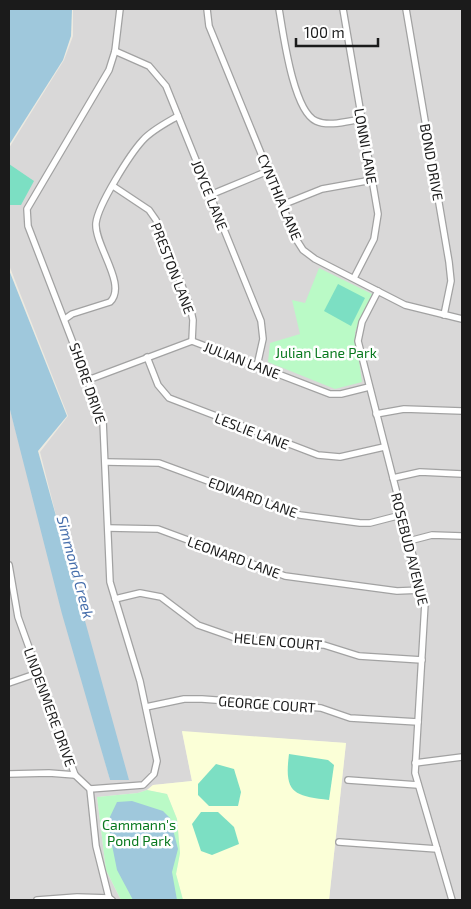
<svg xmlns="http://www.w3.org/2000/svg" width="471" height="909" viewBox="0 0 471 909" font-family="'Exo 2',sans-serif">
<rect width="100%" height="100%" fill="#edeae0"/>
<path fill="#d9d8d8" d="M73 9H462V900H329L346 743 182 732 192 781 153 785 147 790 138 793 97 797 106 870 121 900H9V406L110 780H123L40 452 68 416 9 265V148L64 60 73 36Z"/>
<path fill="#fbffd7" d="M182 731 346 743 329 900H183L176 874 180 853 177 819 167 794 147 790 153 785 192 781Z"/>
<g fill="#bafac6">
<path d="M319 268 372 294 355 332 362 382 335 389 268 362 270 343 300 334 292 300 305 303Z"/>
<path d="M147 790 167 794 177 819 180 853 176 874 183 900H121L106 870 97 797 138 793Z"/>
</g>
<g fill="#7cdfc3">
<path d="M9 164 34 181 21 205H9Z"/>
<path d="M338 284 365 298 351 326 324 311Z"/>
<path d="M289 754 328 760 334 765 329 800C293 796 284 793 289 754Z"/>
<path d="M216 764 234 769 241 792 238 806H209L198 795V784Z"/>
<path d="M201 812H218L234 827 239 844 212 855 201 851 192 824Z"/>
</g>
<g fill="#9fc8dc">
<path d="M9 9H72L71 36 63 60 9 145Z"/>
<path d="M9 270 67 416 38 451 129 780H110L62 614 9 406Z"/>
<path d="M132 801 163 811 170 818 178 849 172 872 177 900H133L117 870 112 845 108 821 117 802Z"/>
</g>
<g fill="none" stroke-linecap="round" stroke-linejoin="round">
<g stroke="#a2a2a2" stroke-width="8">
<g id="minor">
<path d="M207 9 209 26 296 239 303 250 315 259 405 305 462 319"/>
<path d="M279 9C283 32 293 111 316 121 329 127 348 121 362 119"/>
<path d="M343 9 378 214 374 239 354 278"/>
<path d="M406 9 449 262 451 281 444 315"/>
<path d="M115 51 149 66 166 86 261 321 263 339 257 366"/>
<path d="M113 186 149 210 156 220 190 306 193 320 192 341"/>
<path d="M210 195 268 171"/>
<path d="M282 205 322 189 372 180"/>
<path d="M378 291 362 322 358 341 425 603 415 773 452 900"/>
<path d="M65 319 72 314 110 302C128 285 94 245 96 223 98 205 130 154 143 140 152 130 166 123 178 116"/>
<path d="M147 357 158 385 169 398 318 455 340 457 384 447"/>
<path d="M88 380 192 341 330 394H341L369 387"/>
<path d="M376 414 404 409 462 411"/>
<path d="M106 462 159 463 300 515 360 523H370L401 515"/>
<path d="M393 478 420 472 462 474"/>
<path d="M108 528 158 529 285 576 397 591 422 590"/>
<path d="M409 541 432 535 462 536"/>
<path d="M9 565 18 617 75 775 90 789 96 846 109 898 112 900"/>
<path d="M115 599 140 593 161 597 198 625 241 640 324 645 359 656 422 660"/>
<path d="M9 683 38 673"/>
<path d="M146 707 184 699H202L321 708 350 718 418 722"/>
<path d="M415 763 462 757"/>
<path d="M9 774 49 773 75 775"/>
<path d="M348 780 418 785"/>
<path d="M90 789 143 785 154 774 157 761 140 681 110 582 103 421 28 226 27 209 109 70 115 51 120 9"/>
<path d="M339 842 437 849"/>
<path d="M37 900 77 897 109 898"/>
</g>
</g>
<use href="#minor" stroke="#fff" stroke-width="5.5"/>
</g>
<g text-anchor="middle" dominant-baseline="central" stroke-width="5" stroke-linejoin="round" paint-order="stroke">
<g font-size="14" fill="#1b1b1b" stroke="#fff">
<text transform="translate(366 146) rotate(80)">LONNI LANE</text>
<text transform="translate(432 162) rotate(80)">BOND DRIVE</text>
<text transform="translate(210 195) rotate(68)">JOYCE LANE</text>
<text transform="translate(280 197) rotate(67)">CYNTHIA LANE</text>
<text transform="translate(173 268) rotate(69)">PRESTON LANE</text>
<text transform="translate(242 360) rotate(21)">JULIAN LANE</text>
<text transform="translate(88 383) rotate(71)">SHORE DRIVE</text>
<text transform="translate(252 431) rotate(21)">LESLIE LANE</text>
<text transform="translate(253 497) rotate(20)">EDWARD LANE</text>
<text transform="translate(410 549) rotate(76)">ROSEBUD AVENUE</text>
<text transform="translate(234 557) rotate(20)">LEONARD LANE</text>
<text transform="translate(278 641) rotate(5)">HELEN COURT</text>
<text transform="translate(267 704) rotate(4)">GEORGE COURT</text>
<text transform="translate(50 707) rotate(70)">LINDENMERE DRIVE</text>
</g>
<g font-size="14" fill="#09791e" stroke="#fff">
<text x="326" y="352">Julian Lane Park</text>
<text x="139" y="824">Cammann's<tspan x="139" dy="16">Pond Park</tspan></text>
</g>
<g font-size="15" font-style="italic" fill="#476fac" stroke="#fff">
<text transform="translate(76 567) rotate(75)">Simmond Creek</text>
</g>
</g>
<rect width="471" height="909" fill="none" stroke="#1b1b1b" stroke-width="20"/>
<path d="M296 38v8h82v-8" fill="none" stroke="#1b1b1b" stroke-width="2.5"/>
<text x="304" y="38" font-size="15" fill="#1b1b1b" stroke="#ffffff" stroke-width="4" paint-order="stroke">100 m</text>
</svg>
